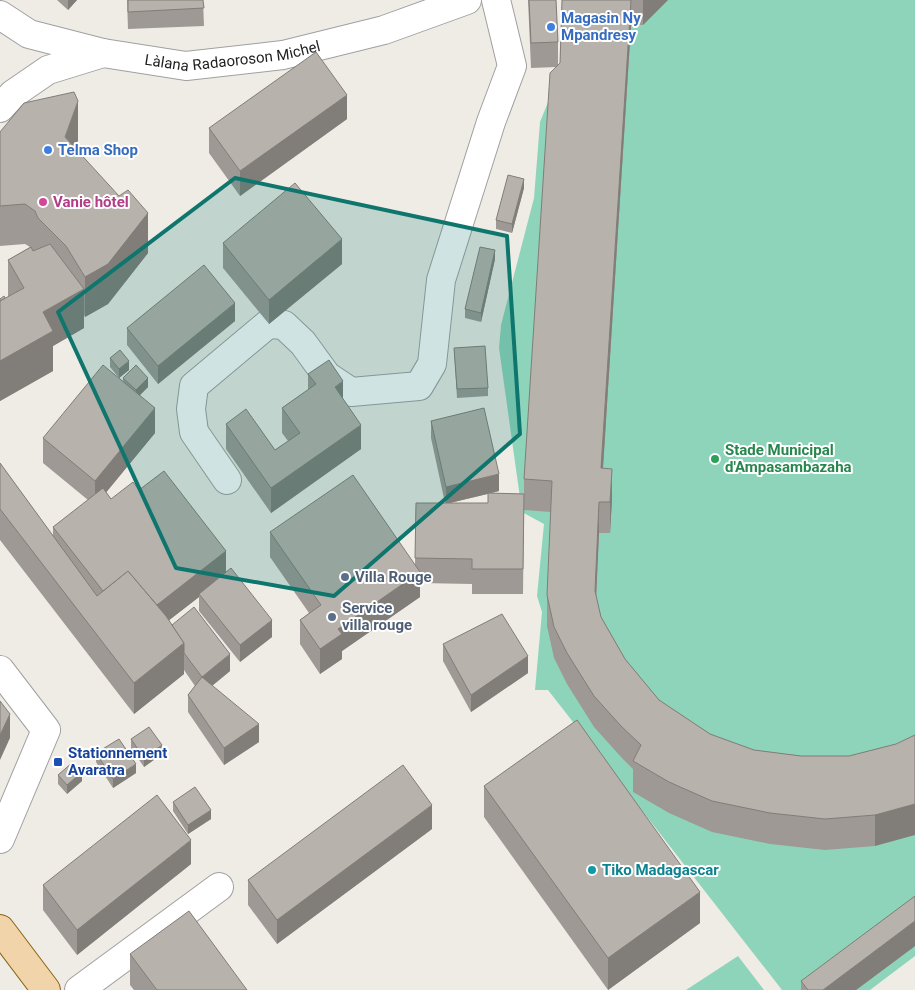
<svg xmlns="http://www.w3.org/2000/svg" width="915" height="990" viewBox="0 0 915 990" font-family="Roboto,sans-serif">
<rect width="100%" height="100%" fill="#efece6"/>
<g fill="#8ed4bb">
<path d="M562 0H915V956L870 990H782L548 690H535L542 612 537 596 544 524 522 512 499 348 501 325 534 198 540 122 563 65Z"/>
<path d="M738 956 764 990H686Z"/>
</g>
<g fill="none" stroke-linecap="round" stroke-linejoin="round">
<g stroke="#a0a0a0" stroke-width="30">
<g id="minor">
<path id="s1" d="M0 15 29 34 103 53 186 66 283 55 384 30 467 0"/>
<path d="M0 108 13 94 48 70 103 53"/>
<path d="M227 480 194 432 191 409 194 386 268 324 284 325 303 343 327 376 351 392 419 386 432 364 441 280 491 122 512 66 496 0"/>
<path d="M0 670 46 730 0 839"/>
<path d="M79 990 219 887"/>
</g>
</g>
<g stroke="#886412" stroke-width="30">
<path id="major" d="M0 929 46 990"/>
</g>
<use href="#minor" stroke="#fff" stroke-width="28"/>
<use href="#major" stroke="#f1d4a9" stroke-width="28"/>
</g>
<g fill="#9e9994" fill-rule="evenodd">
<path d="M57 0H77L68 10Z"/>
<path d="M127 0H203L204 26 128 29Z"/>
<path d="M528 0H556L558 42V65L560 63 562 0H668L643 25H631L603 468 612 500 610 533H599L596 595 601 617 625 659 659 700 710 734 754 750 801 756H849L896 744 875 846 825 850 770 844 712 832 669 813 633 792V769L621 757 594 727 567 684 554 658 547 626V595L551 512 524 510 523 594H472V584L420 583V597L342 651V659L320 674 300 644V620L309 613 270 557V532L415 566 416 503H445L431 438V421L499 491 491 493 524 494V479L557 67 531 68ZM488 494V503H449Z"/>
<path d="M347 119 240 196 209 153V128Z"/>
<path d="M0 132 78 140 75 148 148 253 108 304 85 317 84 315V328L53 346V371L0 401V299L5 298 8 297V260L30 247 25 244 0 246Z"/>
<path d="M524 188 512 233 496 229V220Z"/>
<path d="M223 243 342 264 269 324 223 268Z"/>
<path d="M495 259 481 322 465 318V309Z"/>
<path d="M235 321 158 384 127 345V328Z"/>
<path d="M454 348 488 388V396L457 398Z"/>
<path d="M110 358 129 370 119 378 123 381V378L148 387 140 395 155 433 106 492 111 499 139 490 226 572 272 637 240 662 199 611V597L169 620 172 625 230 671 212 686 259 742 224 765 188 712V695L195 686 184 670V674L134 714 0 540V463L53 536V527L88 500 43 463V438L119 378 110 367Z"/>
<path d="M308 374 343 399 361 449 271 513 226 449V424L275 450 288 441 282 433V408L308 390Z"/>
<path d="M443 644 528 673 471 712 443 661Z"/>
<path d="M131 739 162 754 144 767 131 748Z"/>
<path d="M96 753 136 773 113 788 96 762Z"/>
<path d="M58 775 82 781 67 794 58 784Z"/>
<path d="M484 786 700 923 608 990 484 817Z"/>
<path d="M173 802 211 819 188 834 173 811Z"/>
<path d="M432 829 277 944 248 905V880Z"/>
<path d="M191 864 77 955 43 910V885Z"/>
<path d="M915 946 856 990H801V981Z"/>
<path d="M130 954 247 990H134L130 985Z"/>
</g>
<g fill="#817d78">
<path d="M68 0H77L68 10Z"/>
<path d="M631 0V25L601 499V468Z"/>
<path d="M643 0H668L643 25Z"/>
<path d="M347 95V119L240 196V171Z"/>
<path d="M78 101V140L65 176V137Z"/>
<path d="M524 179V188L512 233V224Z"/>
<path d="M148 213V253L108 304 85 317V277Z"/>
<path d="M342 239V264L269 324V300Z"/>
<path d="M495 250V259L481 322V313Z"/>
<path d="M84 289V328L53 346V371L0 401V361L43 312Z"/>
<path d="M235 303V321L158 384V366Z"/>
<path d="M129 361V370L119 378V369Z"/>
<path d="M148 378V387L136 399V390Z"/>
<path d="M343 381V406L335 387Z"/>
<path d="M155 408V433L95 506V481Z"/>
<path d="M361 425V449L271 513V488Z"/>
<path d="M612 469V500L610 533V502Z"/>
<path d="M499 474V491L446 504V487Z"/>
<path d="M599 502V533L595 622V591Z"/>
<path d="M226 551V576L199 594V597L154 632V607Z"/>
<path d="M420 572V597L342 651V659L320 674V649L338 629Z"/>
<path d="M272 620V637L240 662V645Z"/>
<path d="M184 643V674L134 714V683Z"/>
<path d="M230 654V671L202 694V677Z"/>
<path d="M528 656V673L471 712V695Z"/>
<path d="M10 714V738L0 760V735Z"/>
<path d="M259 724V742L224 765V748Z"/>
<path d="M162 745V754L144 767V758Z"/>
<path d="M136 764V773L113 788V779Z"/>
<path d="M82 772V781L67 794V785Z"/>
<path d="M915 804V835L875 846V815Z"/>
<path d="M432 805V829L277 944V920Z"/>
<path d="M211 810V819L188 834V825Z"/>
<path d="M191 840V864L77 955V930Z"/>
<path d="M700 892V923L608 990V958Z"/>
<path d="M915 921V946L856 990H823Z"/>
</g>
<g fill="#b8b2ac" stroke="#817d78">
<path d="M128 0H203L204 8 128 12Z"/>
<path d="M529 0H556L558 42 531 43Z"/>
<path d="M562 0H631L601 468 612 469 610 502H599L595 591 601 617 625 659 659 700 710 734 754 750 801 756H849L896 744 915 735V804L875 815 825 819 770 813 712 801 669 782 633 761 641 745 621 726 594 696 567 653 554 627 547 595 552 481 524 479 550 73 560 63Z"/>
<path d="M316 52 347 95 240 171 209 128Z"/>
<path d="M74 92 78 101 65 137 119 196 128 190 148 213 108 264 85 277 66 246 38 218 35 211 25 204 0 206V132L24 103Z"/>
<path d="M508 175 524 179 512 224 496 220Z"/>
<path d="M295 183 342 239 269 300 223 243Z"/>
<path d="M50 244 84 289 43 312 53 331 0 361V301L24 288 8 260 31 247 33 251Z"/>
<path d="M480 247 495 250 481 313 465 309Z"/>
<path d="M204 265 235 303 158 366 127 328Z"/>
<path d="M4 296 5 298 0 301V299Z"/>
<path d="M485 346 488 388 457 389 454 348Z"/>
<path d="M120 350 129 361 119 369 110 358Z"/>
<path d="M329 360 343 381 335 387 361 425 271 488 226 424 246 409 275 450 300 433 282 408 316 384 308 374Z"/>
<path d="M103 365 155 408 95 481 43 438Z"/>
<path d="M136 365 148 378 136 390 123 378Z"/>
<path d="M484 408 499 474 446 487 431 421Z"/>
<path d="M0 463 97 596 128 571 166 616 184 643 134 683 0 509Z"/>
<path d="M164 471 226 551 157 605 128 571 103 591 53 527 103 488 111 499 133 482 139 490Z"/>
<path d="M353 475 420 572 338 629 342 634 320 649 300 620 321 605 270 532Z"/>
<path d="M488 493 524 494 523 569H472V559L415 558 416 503H488Z"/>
<path d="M231 568 272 620 240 645 199 594Z"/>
<path d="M194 607 230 654 202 677 184 653V643L172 625Z"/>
<path d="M502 614 528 656 471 695 443 644Z"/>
<path d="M202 677 259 724 224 748 188 695Z"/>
<path d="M0 701 10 714 0 735Z"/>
<path d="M577 720 700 892 608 958 484 786Z"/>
<path d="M149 727 162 745 144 758 131 739Z"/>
<path d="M119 739 136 764 113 779 96 753Z"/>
<path d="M73 762 82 772 67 785 58 775Z"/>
<path d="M403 765 432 805 277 920 248 880Z"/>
<path d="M195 787 211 810 188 825 173 802Z"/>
<path d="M157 795 191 840 77 930 43 885Z"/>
<path d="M915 896V921L823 990H808L801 981Z"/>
<path d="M189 911 247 990H157L130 954Z"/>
</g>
<path fill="#0f766e" fill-opacity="0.2" stroke="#0f766e" stroke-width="4" stroke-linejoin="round" d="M235 178 507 236 520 434 334 596 176 568 58 312Z"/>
<g fill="#3f7fe0" stroke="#fff" stroke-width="2">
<circle cx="551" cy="27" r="5"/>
<circle cx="48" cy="150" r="5"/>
</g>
<circle fill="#d1479c" stroke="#fff" stroke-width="2" cx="43" cy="202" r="5"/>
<circle fill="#2e9e5b" stroke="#fff" stroke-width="2" cx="715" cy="459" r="5"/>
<g fill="#5c6f8a" stroke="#fff" stroke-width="2">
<circle cx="345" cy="577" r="5"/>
<circle cx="332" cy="617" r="5"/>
</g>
<rect fill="#1a4fb4" stroke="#fff" stroke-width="2" x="53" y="757" width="10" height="10" rx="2.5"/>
<circle fill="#0f9aa8" stroke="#fff" stroke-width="2" cx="592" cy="870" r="5"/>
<g text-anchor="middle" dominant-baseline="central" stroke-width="4" stroke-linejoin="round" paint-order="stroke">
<g font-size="15" font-weight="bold" fill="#366cbe" stroke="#fff" text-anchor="start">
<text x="561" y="18">Magasin Ny<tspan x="561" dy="17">Mpandresy</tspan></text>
<text x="58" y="150">Telma Shop</text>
</g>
<g font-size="15" fill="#1f1f1f" stroke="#fff">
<text stroke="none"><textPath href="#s1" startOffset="242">Làlana Radaoroson Michel</textPath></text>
</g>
<g font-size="15" font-weight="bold" fill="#b23c85" stroke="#fff" text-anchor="start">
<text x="53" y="202">Vanie hôtel</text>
</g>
<g font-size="15" font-weight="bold" fill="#27864d" stroke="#fff" text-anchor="start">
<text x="725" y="450">Stade Municipal<tspan x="725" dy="17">d'Ampasambazaha</tspan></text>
</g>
<g font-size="15" font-weight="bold" fill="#4e5e75" stroke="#fff" text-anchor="start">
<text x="355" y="577">Villa Rouge</text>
<text x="342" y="608">Service<tspan x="342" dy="17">villa rouge</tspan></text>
</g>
<g font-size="15" font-weight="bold" fill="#164399" stroke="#fff" text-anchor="start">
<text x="68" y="753">Stationnement<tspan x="68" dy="17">Avaratra</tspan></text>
</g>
<g font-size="15" font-weight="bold" fill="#0d838f" stroke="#fff" text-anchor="start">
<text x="602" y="870">Tiko Madagascar</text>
</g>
</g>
</svg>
